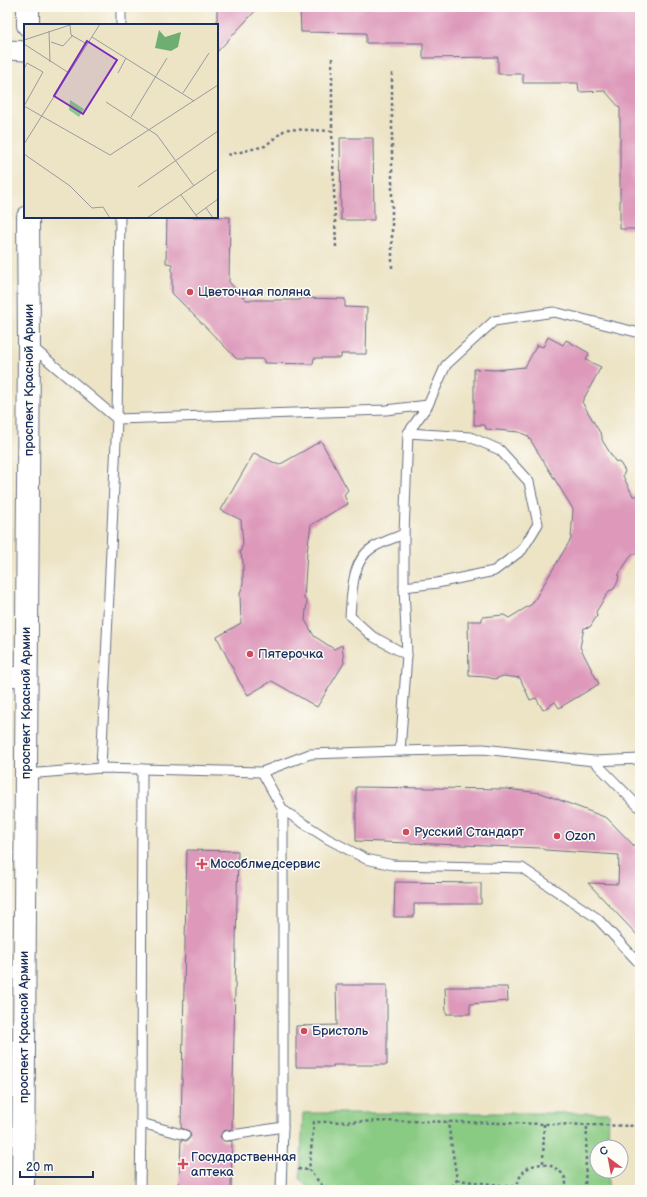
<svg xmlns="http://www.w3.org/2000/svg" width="647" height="1197" viewBox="0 0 647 1197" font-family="'Balsamiq Sans',sans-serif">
<rect width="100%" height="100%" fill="#fdfcf7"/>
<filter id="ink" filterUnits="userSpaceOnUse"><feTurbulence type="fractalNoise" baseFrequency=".025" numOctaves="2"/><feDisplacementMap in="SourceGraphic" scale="8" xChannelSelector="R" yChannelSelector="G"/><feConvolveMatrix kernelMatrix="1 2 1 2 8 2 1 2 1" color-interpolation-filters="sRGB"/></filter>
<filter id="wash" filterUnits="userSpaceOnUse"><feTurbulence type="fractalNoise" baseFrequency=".012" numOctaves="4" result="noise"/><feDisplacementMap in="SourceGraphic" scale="16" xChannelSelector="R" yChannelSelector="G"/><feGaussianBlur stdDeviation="0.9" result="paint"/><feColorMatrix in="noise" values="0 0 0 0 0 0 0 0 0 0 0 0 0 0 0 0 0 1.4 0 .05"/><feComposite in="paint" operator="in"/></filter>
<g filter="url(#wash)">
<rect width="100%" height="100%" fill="#ede4c6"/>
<path fill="#89cb83" stroke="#527d70" d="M303 1113H609L608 1147H597V1171H608V1190H310L300 1179Z"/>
<g id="blocks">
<g fill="#dd98ba">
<path d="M217 7H259L217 52Z"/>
<path d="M300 7H640V229H620V108L605 91 579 92 578 83H523V74H498V57L423 58V43H366V33L301 32Z"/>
<path d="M340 138H373L374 220H341Z"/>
<path d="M167 217H230L229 282 246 300H300V298L345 299V307L367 308 366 354H341V358H314L313 364 264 363V359H237L172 293V264L166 263Z"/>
<path d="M548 337 563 345 566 340 589 353 586 360 601 367 582 402 602 436V440L615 461 620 463 625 471 623 476 633 496H640V554H632L619 574 618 581 614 589 609 591 596 612 597 616 590 627 584 628 580 647 599 684 559 708 555 702 543 710 536 698 530 700 520 678 503 676 495 679 486 677 469 676 468 621H482V617L504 615 509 618 532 604 571 539 573 509 528 436 519 432 486 429 485 425H474V369L495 370 525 367 537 345 543 347Z"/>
<path d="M321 441 348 490 344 495 348 504 335 511 311 525 307 552 304 599 307 601 305 620 314 636 334 649 342 645 344 663 317 707 272 681 248 695 239 681 217 637 241 623 240 594 243 583V561L240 552 243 544 241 520 221 510 254 453 279 465Z"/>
<path d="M356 787 506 789 541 793 607 818 640 852V938L588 883 618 884 619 855 545 850 541 848 356 841Z"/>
<path d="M187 850 238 851 232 1129 223 1131 220 1137 224 1141H232L231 1190H179L181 1140 187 1141 191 1136 189 1131 181 1128Z"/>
<path d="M395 882 481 883V904H414V917H394Z"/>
<path d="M336 985H387V1065H333V1067H296V1026L337 1025Z"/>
<path d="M445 987H507L508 1001 470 1004V1014H446Z"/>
</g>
</g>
</g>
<g filter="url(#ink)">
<use href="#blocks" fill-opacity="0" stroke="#646e82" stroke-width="1"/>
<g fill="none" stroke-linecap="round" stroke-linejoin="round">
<g stroke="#646e82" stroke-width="11">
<g id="lane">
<path d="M121 7V25"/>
<path d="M31 346 117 419"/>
<path d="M428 405 446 365 494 321 554 312 640 333"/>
<path d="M117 419 120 217"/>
<path d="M404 534C394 538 382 542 372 548 351 561 352 595 350 616L372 636 407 655"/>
<path d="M404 587 437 583 494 571 522 550 538 524 529 482 500 450 470 437 408 433"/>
<path d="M594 761 640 808"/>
<path d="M101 768 117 419 386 410 428 405 408 433 404 534V587L407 655 400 751"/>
<path d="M262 772 283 810 328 839 366 859 393 865 522 868 597 918 640 964"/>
<path d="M26 774 101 768 262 772 310 754 400 751 483 749 594 761 640 759"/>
<path d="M141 1123 185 1135"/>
<path d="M226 1136 283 1127"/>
<path d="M140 1190 141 1123 142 769"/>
<path d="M281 1190 283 1127V810"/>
</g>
</g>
<g stroke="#646e82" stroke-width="21">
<g id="street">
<path d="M7 50 25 51"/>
<path d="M7 677 26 676"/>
</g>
</g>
<g stroke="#646e82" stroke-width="24">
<g id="secondary">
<path d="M28 25V7"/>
<path d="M23 1190 29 344 28 217"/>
</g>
</g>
<g stroke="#646e82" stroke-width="2.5" stroke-dasharray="3 3" stroke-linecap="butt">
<path d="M332 58V131L336 247"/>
<path d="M228 155 265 146 286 129 332 131"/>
<path d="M392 268V71"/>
<path d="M543 1163 544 1124"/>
<path d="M298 1169 309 1170"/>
<path d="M457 1180 517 1187"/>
<path d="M326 1190 309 1170 314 1122 410 1121 640 1126"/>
<path d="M447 1190 457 1180 448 1122"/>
<path d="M517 1190C517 1171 533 1160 551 1166 556 1168 562 1172 565 1178 566 1181 566 1186 567 1190"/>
<path d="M585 1190 587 1125"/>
</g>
<use href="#lane" stroke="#fff" stroke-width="9"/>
<use href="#street" stroke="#fff" stroke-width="19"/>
<use href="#secondary" stroke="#fff" stroke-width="22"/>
</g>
</g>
<g fill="#d1495b" stroke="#fdfcf7" stroke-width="1.5">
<circle cx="190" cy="292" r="4"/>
<circle cx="250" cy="654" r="4"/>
<circle cx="406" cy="832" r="4"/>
<circle cx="557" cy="836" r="4"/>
<path d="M200 858h4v4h4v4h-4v4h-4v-4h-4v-4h4z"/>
<circle cx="304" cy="1031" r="4"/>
<path d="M181 1158h4v4h4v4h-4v4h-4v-4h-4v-4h4z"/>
</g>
<g text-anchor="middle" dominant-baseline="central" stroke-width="3" stroke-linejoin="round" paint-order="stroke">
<g font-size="13" fill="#1b2f5e" stroke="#fdfcf7" text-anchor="start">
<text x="198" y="292">Цветочная поляна</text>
<text x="258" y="654">Пятерочка</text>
<text x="414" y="832">Русский Стандарт</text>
<text x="565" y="836">Ozon</text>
<text x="210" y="864">Мособлмедсервис</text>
<text x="312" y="1031">Бристоль</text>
<text x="191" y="1157">Государственная<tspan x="191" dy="15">аптека</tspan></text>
</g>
<g font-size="13" fill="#1b2f5e" stroke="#fdfcf7">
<text transform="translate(29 380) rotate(-90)">проспект Красной Армии</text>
<text transform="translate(26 703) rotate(-90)">проспект Красной Армии</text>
<text transform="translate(24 1027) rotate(-90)">проспект Красной Армии</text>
</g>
</g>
<g transform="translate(24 24)">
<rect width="194" height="194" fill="#ede4c6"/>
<path d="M46 76 60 85 55 93 45 86Z" fill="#89cb83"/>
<path d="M135 6 141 13 157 8 154 23 147 27 131 24Z" fill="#6eaf71"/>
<path fill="none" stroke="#999c9c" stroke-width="1" d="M46 1 47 11 63 20M25 7 26 38M68 13 170 77M0 16 46 1M27 18 39 22 49 11M0 20 45 49M0 45 3 39 19 48 0 82M94 49 102 34M159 69 185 29M82 78 133 111 170 162M0 82 86 131 194 61M107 93 143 34M0 120 76 0M0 130 46 162 68 184 79 183 86 194M114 163 194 107M157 171 174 194M182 184 189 194M172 191 194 175M123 194 194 145"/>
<path fill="#7b2cbf" fill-opacity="0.15" stroke="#7b2cbf" stroke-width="2" d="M63 17 93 36 59 90 30 72Z"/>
<rect width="194" height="194" fill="none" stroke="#1b2f5e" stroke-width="2"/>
</g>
<rect width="647" height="1197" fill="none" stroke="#fdfcf7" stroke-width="24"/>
<g transform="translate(609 1159) rotate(328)"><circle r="19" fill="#fdfcf7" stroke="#a3aaba"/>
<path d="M0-3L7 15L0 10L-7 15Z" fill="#d1495b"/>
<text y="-6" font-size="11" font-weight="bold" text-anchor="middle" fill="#1b2f5e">С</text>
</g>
<path d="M20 1171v6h73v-6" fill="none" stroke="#1b2f5e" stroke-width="2"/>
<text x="26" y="1171" font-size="12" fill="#1b2f5e" stroke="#fdfcf7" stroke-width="3" paint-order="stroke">20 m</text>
</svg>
